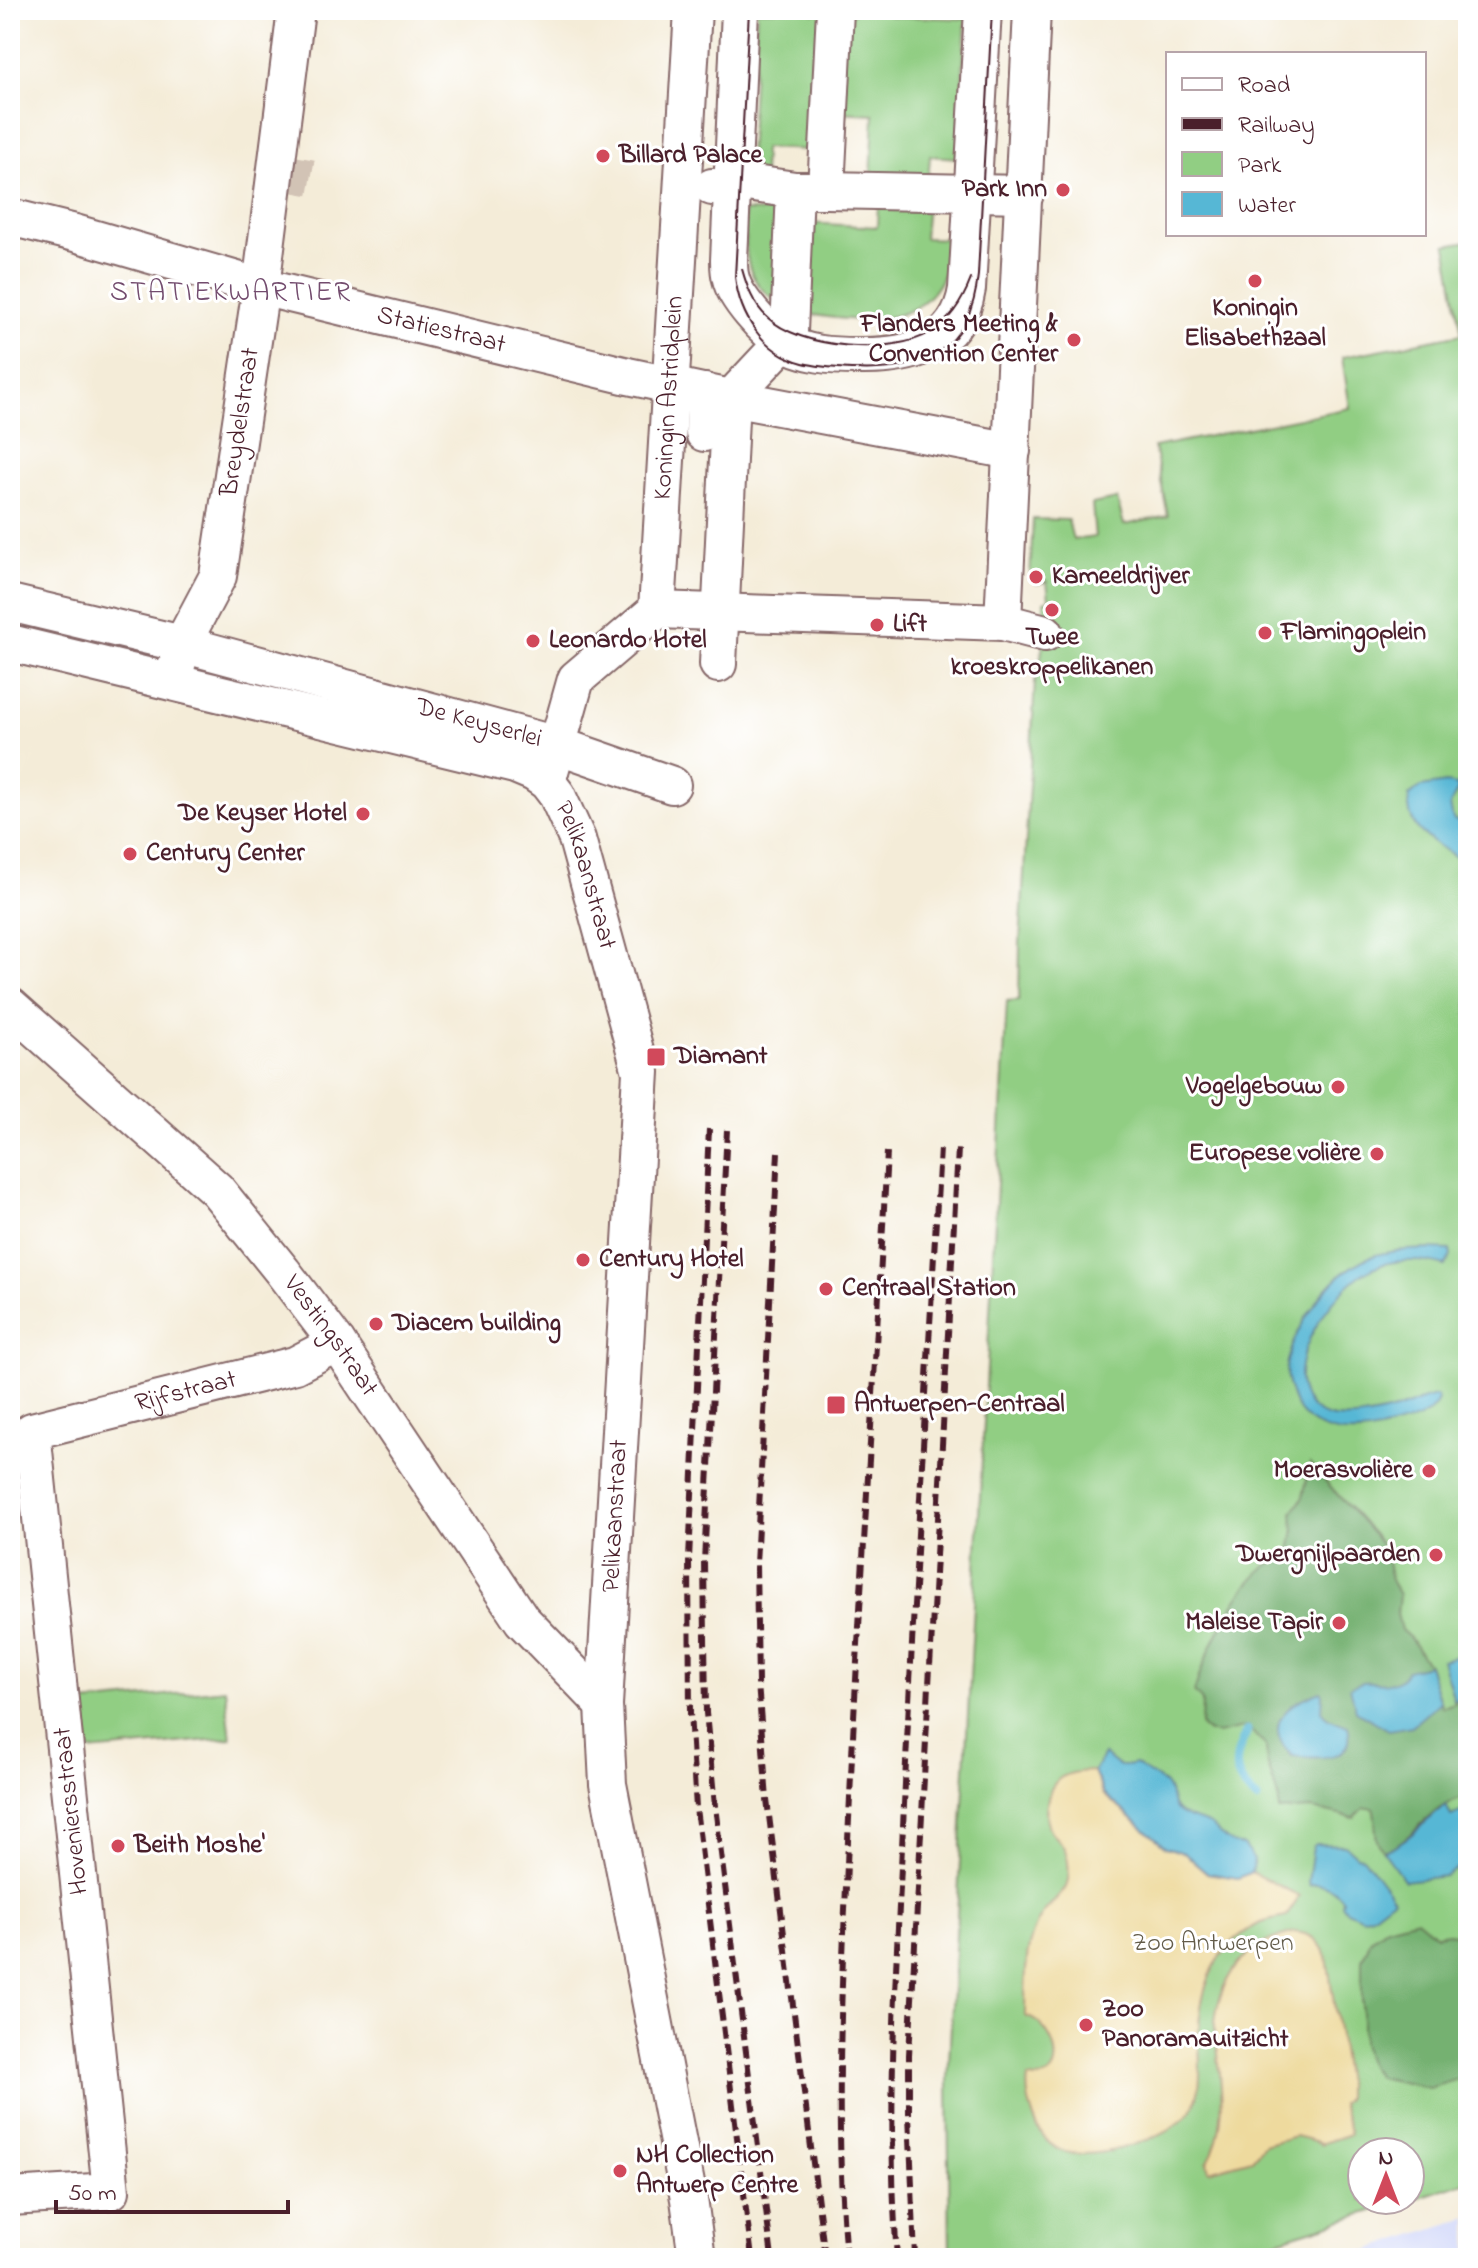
<svg xmlns="http://www.w3.org/2000/svg" width="1478" height="2268" viewBox="0 0 1478 2268" font-family="'Indie Flower',sans-serif">
<rect width="100%" height="100%" fill="#fff"/>
<filter id="ink" filterUnits="userSpaceOnUse"><feTurbulence type="fractalNoise" baseFrequency=".0125" numOctaves="2"/><feDisplacementMap in="SourceGraphic" scale="16" xChannelSelector="R" yChannelSelector="G"/><feConvolveMatrix kernelMatrix="1 2 1 2 8 2 1 2 1" color-interpolation-filters="sRGB"/></filter>
<filter id="wash" filterUnits="userSpaceOnUse"><feTurbulence type="fractalNoise" baseFrequency=".006" numOctaves="4" result="noise"/><feDisplacementMap in="SourceGraphic" scale="32" xChannelSelector="R" yChannelSelector="G"/><feGaussianBlur stdDeviation="1.8" result="paint"/><feColorMatrix in="noise" values="0 0 0 0 0 0 0 0 0 0 0 0 0 0 0 0 0 1.4 0 .05"/><feComposite in="paint" operator="in"/></filter>
<g filter="url(#wash)">
<rect width="100%" height="100%" fill="#f4ecd8"/>
<path fill="#d3d9f9" d="M1468 2217V2258H1343Z"/>
<g fill="#91ce83" stroke="#6e7657" stroke-width="2">
<path d="M757 10H812L813 13H825L814 56 810 150 764 148 763 176 748 175Z"/>
<path d="M855 10H890V16L966 19 958 158 930 156 928 183 871 181 874 114 836 112 841 14H854Z"/>
<path d="M878 203 927 204 924 238 952 239C943 328 873 326 803 313L808 223 877 227Z"/>
<path d="M744 211 786 212 781 304C741 281 747 252 744 211Z"/>
<path d="M1468 241V2181L1410 2200V2152H1362V2200H1408L1220 2258H950L948 2080 1007 1001 1019 1000 1020 943 1035 681C1044 654 1045 628 1044 601L1049 599 1047 581 1037 584 1030 578 1033 519 1068 520 1073 540 1095 537 1092 504 1117 499 1124 525 1168 516 1154 447 1350 408 1342 357 1462 334 1446 245Z"/>
<path d="M225 1689 231 1738 89 1751 85 1703Z"/>
</g>
<g fill="#74b171" stroke="#5f684e" stroke-width="2">
<path d="M1310 1464 1374 1535 1384 1549 1391 1580 1399 1595 1397 1614 1401 1630 1410 1638 1428 1665 1442 1707 1455 1703 1454 1700 1468 1698V1794C1461 1800 1453 1801 1445 1805 1422 1819 1408 1843 1383 1851 1372 1838 1378 1823 1373 1808H1364L1354 1818 1312 1809 1279 1811V1801L1267 1762 1266 1746 1247 1727 1218 1734 1207 1732 1201 1726 1202 1701 1194 1692C1205 1655 1237 1584 1271 1563 1276 1560 1283 1559 1289 1557L1294 1530 1293 1512 1303 1497Z"/>
<path d="M1417 1919 1436 1935 1449 1933 1468 1936V2076L1429 2088 1378 2077 1369 2066 1362 2044V1960L1371 1939 1387 1927Z"/>
</g>
<g fill="#eeda9e" stroke="#9c7c64" stroke-width="2">
<path d="M1094 1771 1103 1794 1110 1800 1166 1847 1184 1853 1207 1873 1238 1878 1251 1872 1300 1896 1286 1917C1277 1919 1265 1921 1257 1925 1211 1948 1197 1997 1199 2045 1200 2065 1203 2093 1191 2111 1173 2138 1092 2163 1062 2151 1056 2149 1046 2141 1043 2136 1033 2122 1025 2095 1028 2078 1072 2086 1057 2024 1025 2016 1026 1983 1022 1944 1042 1915 1048 1905 1061 1897 1066 1887 1070 1877 1069 1860 1065 1850 1061 1841 1051 1836 1048 1825 1044 1812 1047 1788 1059 1779 1068 1772 1084 1771 1094 1771Z"/>
<path d="M1295 1932C1313 1934 1320 1941 1327 1957L1346 2082V2099L1341 2104 1350 2134 1320 2144 1319 2142 1295 2136 1264 2145 1252 2159 1209 2171 1207 2163C1227 2130 1222 2092 1218 2054 1217 2044 1214 2033 1215 2023 1220 1973 1248 1943 1295 1932Z"/>
</g>
<g fill="#56b7d5" stroke="#506b80" stroke-width="2">
<path d="M1446 783 1457 785 1458 789 1450 805 1453 819 1468 827V866C1443 844 1405 837 1409 796L1421 787Z"/>
<path d="M1429 1249 1450 1250 1451 1256 1445 1266C1422 1259 1388 1258 1367 1271 1333 1291 1284 1359 1305 1399 1312 1411 1322 1416 1335 1418 1354 1420 1377 1415 1395 1410 1409 1406 1422 1398 1436 1396L1438 1400C1430 1419 1405 1423 1387 1428 1349 1439 1302 1435 1290 1391 1287 1382 1285 1371 1287 1361 1297 1324 1328 1277 1363 1260 1384 1250 1406 1250 1429 1249Z"/>
<path d="M1468 1653V1698L1454 1700 1442 1660Z"/>
<path d="M1428 1665 1440 1702 1412 1726 1389 1730 1356 1711 1350 1687C1354 1686 1358 1683 1363 1682 1378 1680 1399 1690 1407 1670Z"/>
<path d="M1321 1691 1323 1694 1322 1711 1328 1718 1348 1726C1358 1762 1317 1759 1292 1756 1260 1724 1288 1703 1321 1691Z"/>
<path d="M1104 1754C1117 1765 1116 1769 1135 1764L1164 1783C1171 1790 1170 1799 1174 1807 1181 1818 1200 1819 1210 1825 1223 1833 1225 1845 1243 1845L1254 1860 1251 1872 1238 1878 1208 1873 1184 1853 1166 1847 1104 1794 1094 1771Z"/>
<path d="M1446 1805 1451 1816 1468 1809V1862L1445 1876 1405 1881 1383 1851C1407 1843 1425 1821 1446 1805Z"/>
<path d="M1316 1844 1345 1845 1357 1856 1363 1857 1394 1898 1372 1915 1362 1918 1347 1911 1342 1904 1343 1900C1335 1889 1323 1881 1309 1885L1308 1882 1313 1847Z"/>
</g>
<g fill="none" stroke-linecap="round" stroke-linejoin="round">
<path stroke="#56b7d5" stroke-width="9" d="M1247 1731C1232 1759 1231 1778 1257 1799"/>
</g>
</g>
<g filter="url(#ink)">
<g fill="none" stroke-linecap="round" stroke-linejoin="round">
<path stroke="#d2c3b5" stroke-width="36" stroke-dasharray="36 18" stroke-linecap="butt" d="M276 171 320 179"/>
<g stroke="#866768" stroke-width="40">
<g id="minor">
<path d="M740 10 729 260C729 266 729 273 731 279 735 297 765 331 781 340 805 355 831 356 858 356 908 357 958 347 967 289L983 10"/>
<path d="M1032 10 1003 622 1045 633"/>
<path d="M712 187 732 188 740 182 795 190"/>
<path d="M826 190 1025 194"/>
<path id="s1" d="M10 217 75 233 261 287 628 376 731 398 1012 451"/>
<path d="M704 433 705 392"/>
<path id="s2" d="M10 603 182 644 557 745 672 785"/>
<path d="M657 610 1003 622"/>
<path id="s3" d="M10 643 515 765 534 773 547 782 557 795 577 839 641 1072 604 1705 608 1784 689 2199 697 2258"/>
<path d="M718 664 731 398 775 351 789 332 795 190H826L835 10"/>
<path id="s4" d="M177 665 182 644 218 576 261 287 296 10"/>
<path id="s5" d="M547 782 576 679 657 610 693 10"/>
<path id="s6" d="M10 1006 217 1190 283 1272 337 1343 522 1620 604 1705"/>
<path id="s7" d="M10 2197 111 2191 32 1431 295 1365 337 1343"/>
</g>
</g>
<use href="#minor" stroke="#fff" stroke-width="36"/>
<g stroke="#4a1f2b" stroke-width="2">
<path d="M749 10 735 277C740 316 762 352 803 363 819 367 836 368 852 369 921 373 971 351 978 275L992 10"/>
<path d="M742 269C747 287 753 304 767 317 800 349 892 356 931 332 950 321 963 300 971 279"/>
</g>
<g stroke="#4a1f2b" stroke-width="6" stroke-dasharray="12 6" stroke-linecap="butt">
<path d="M709 1129 689 1559 690 1713 696 1808 752 2258"/>
<path d="M727 1130 704 1561 706 1713 715 1806 772 2258"/>
<path d="M778 1152 756 1564 758 1683 767 1800 825 2258"/>
<path d="M846 2258C834 2119 842 1980 848 1841 858 1611 875 1382 887 1152"/>
<path d="M897 2258C886 2105 897 1958 904 1805 914 1586 928 1367 940 1148"/>
<path d="M915 2258 909 2114V2055L958 1149"/>
</g>
</g>
</g>
<g fill="#d1495b" stroke="#fff" stroke-width="3">
<circle cx="603" cy="156" r="8"/>
<circle cx="1063" cy="190" r="8"/>
<circle cx="1255" cy="281" r="8"/>
<circle cx="1074" cy="340" r="8"/>
<circle cx="1036" cy="577" r="8"/>
<circle cx="1052" cy="610" r="8"/>
<circle cx="877" cy="625" r="8"/>
<circle cx="1265" cy="633" r="8"/>
<circle cx="533" cy="641" r="8"/>
<circle cx="363" cy="814" r="8"/>
<circle cx="130" cy="854" r="8"/>
<rect x="646" y="1047" width="20" height="20" rx="4"/>
<circle cx="1338" cy="1087" r="8"/>
<circle cx="1377" cy="1154" r="8"/>
<circle cx="583" cy="1260" r="8"/>
<circle cx="826" cy="1289" r="8"/>
<circle cx="376" cy="1324" r="8"/>
<rect x="826" y="1395" width="20" height="20" rx="4"/>
<circle cx="1429" cy="1471" r="8"/>
<circle cx="1436" cy="1555" r="8"/>
<circle cx="1339" cy="1623" r="8"/>
<circle cx="118" cy="1846" r="8"/>
<circle cx="1086" cy="2025" r="8"/>
<circle cx="620" cy="2171" r="8"/>
</g>
<g text-anchor="middle" dominant-baseline="central" stroke-width="6" stroke-linejoin="round" paint-order="stroke">
<g font-size="26" font-weight="bold" fill="#4a1f2b" stroke="#fff" text-anchor="start">
<text x="619" y="156">Billard Palace</text>
<text x="1047" y="190" text-anchor="end">Park Inn</text>
<text x="1255" y="309" text-anchor="middle">Koningin<tspan x="1255" dy="30">Elisabethzaal</tspan></text>
<text x="1058" y="325" text-anchor="end">Flanders Meeting &amp;<tspan x="1058" dy="30">Convention Center</tspan></text>
<text x="1052" y="577">Kameeldrijver</text>
<text x="893" y="625">Lift</text>
<text x="1281" y="633">Flamingoplein</text>
<text x="1052" y="638" text-anchor="middle">Twee<tspan x="1052" dy="30">kroeskroppelikanen</tspan></text>
<text x="549" y="641">Leonardo Hotel</text>
<text x="347" y="814" text-anchor="end">De Keyser Hotel</text>
<text x="146" y="854">Century Center</text>
<text x="674" y="1057">Diamant</text>
<text x="1322" y="1087" text-anchor="end">Vogelgebouw</text>
<text x="1361" y="1154" text-anchor="end">Europese volière</text>
<text x="599" y="1260">Century Hotel</text>
<text x="842" y="1289">Centraal Station</text>
<text x="392" y="1324">Diacem building</text>
<text x="854" y="1405">Antwerpen-Centraal</text>
<text x="1413" y="1471" text-anchor="end">Moerasvolière</text>
<text x="1420" y="1555" text-anchor="end">Dwergnijlpaarden</text>
<text x="1323" y="1623" text-anchor="end">Maleise Tapir</text>
<text x="134" y="1846">Beith Moshe'</text>
<text x="1102" y="2010">Zoo<tspan x="1102" dy="30">Panoramauitzicht</tspan></text>
<text x="636" y="2156">NH Collection<tspan x="636" dy="30">Antwerp Centre</tspan></text>
</g>
<g font-size="26" fill="#4a1f2b" stroke="#fff">
<text stroke="none"><textPath href="#s1" startOffset="446">Statiestraat</textPath></text>
<text stroke="none"><textPath href="#s5" startOffset="426">Koningin Astridplein</textPath></text>
<text stroke="none"><textPath href="#s4" startOffset="254">Breydelstraat</textPath></text>
<text stroke="none"><textPath href="#s2" startOffset="484">De Keyserlei</textPath></text>
<text stroke="none"><textPath href="#s3" startOffset="658">Pelikaanstraat</textPath></text>
<text stroke="none"><textPath href="#s6" startOffset="462">Vestingstraat</textPath></text>
<text stroke="none"><textPath href="#s7" startOffset="1024">Rijfstraat</textPath></text>
<text transform="translate(616 1516) rotate(-87)">Pelikaanstraat</text>
<text transform="translate(72 1811) rotate(-96)">Hoveniersstraat</text>
</g>
<g font-size="26" fill="#635c4a" stroke="#fff">
<text x="1213" y="1944">Zoo Antwerpen</text>
</g>
<g font-size="28" letter-spacing="2" fill="#734c6e" stroke="#fff">
<text x="231" y="293">STATIEKWARTIER</text>
</g>
</g>
<rect width="1478" height="2268" fill="none" stroke="#fff" stroke-width="40"/>
<rect x="1166" y="52" width="260" height="184" fill="#ffffff" stroke="#b7a5aa" stroke-width="2"/>
<rect x="1182" y="78" width="40" height="12" fill="#ffffff" stroke="#b7a5aa" stroke-width="2"/>
<text x="1238" y="92" font-size="24" fill="#4a1f2b">Road</text>
<rect x="1182" y="118" width="40" height="12" fill="#4a1f2b" stroke="#b7a5aa" stroke-width="2"/>
<text x="1238" y="132" font-size="24" fill="#4a1f2b">Railway</text>
<rect x="1182" y="152" width="40" height="24" fill="#91ce83" stroke="#b7a5aa" stroke-width="2"/>
<text x="1238" y="172" font-size="24" fill="#4a1f2b">Park</text>
<rect x="1182" y="192" width="40" height="24" fill="#56b7d5" stroke="#b7a5aa" stroke-width="2"/>
<text x="1238" y="212" font-size="24" fill="#4a1f2b">Water</text>
<g transform="translate(1386 2176)"><circle r="38" fill="#ffffff" stroke="#b7a5aa" stroke-width="2"/>
<path d="M0-6L14 30L0 20L-14 30Z" fill="#d1495b"/>
<text y="-12" font-size="22" font-weight="bold" text-anchor="middle" fill="#4a1f2b">N</text>
</g>
<path d="M56 2200v12h232v-12" fill="none" stroke="#4a1f2b" stroke-width="4"/>
<text x="68" y="2200" font-size="24" fill="#4a1f2b" stroke="#ffffff" stroke-width="6" paint-order="stroke">50 m</text>
</svg>
